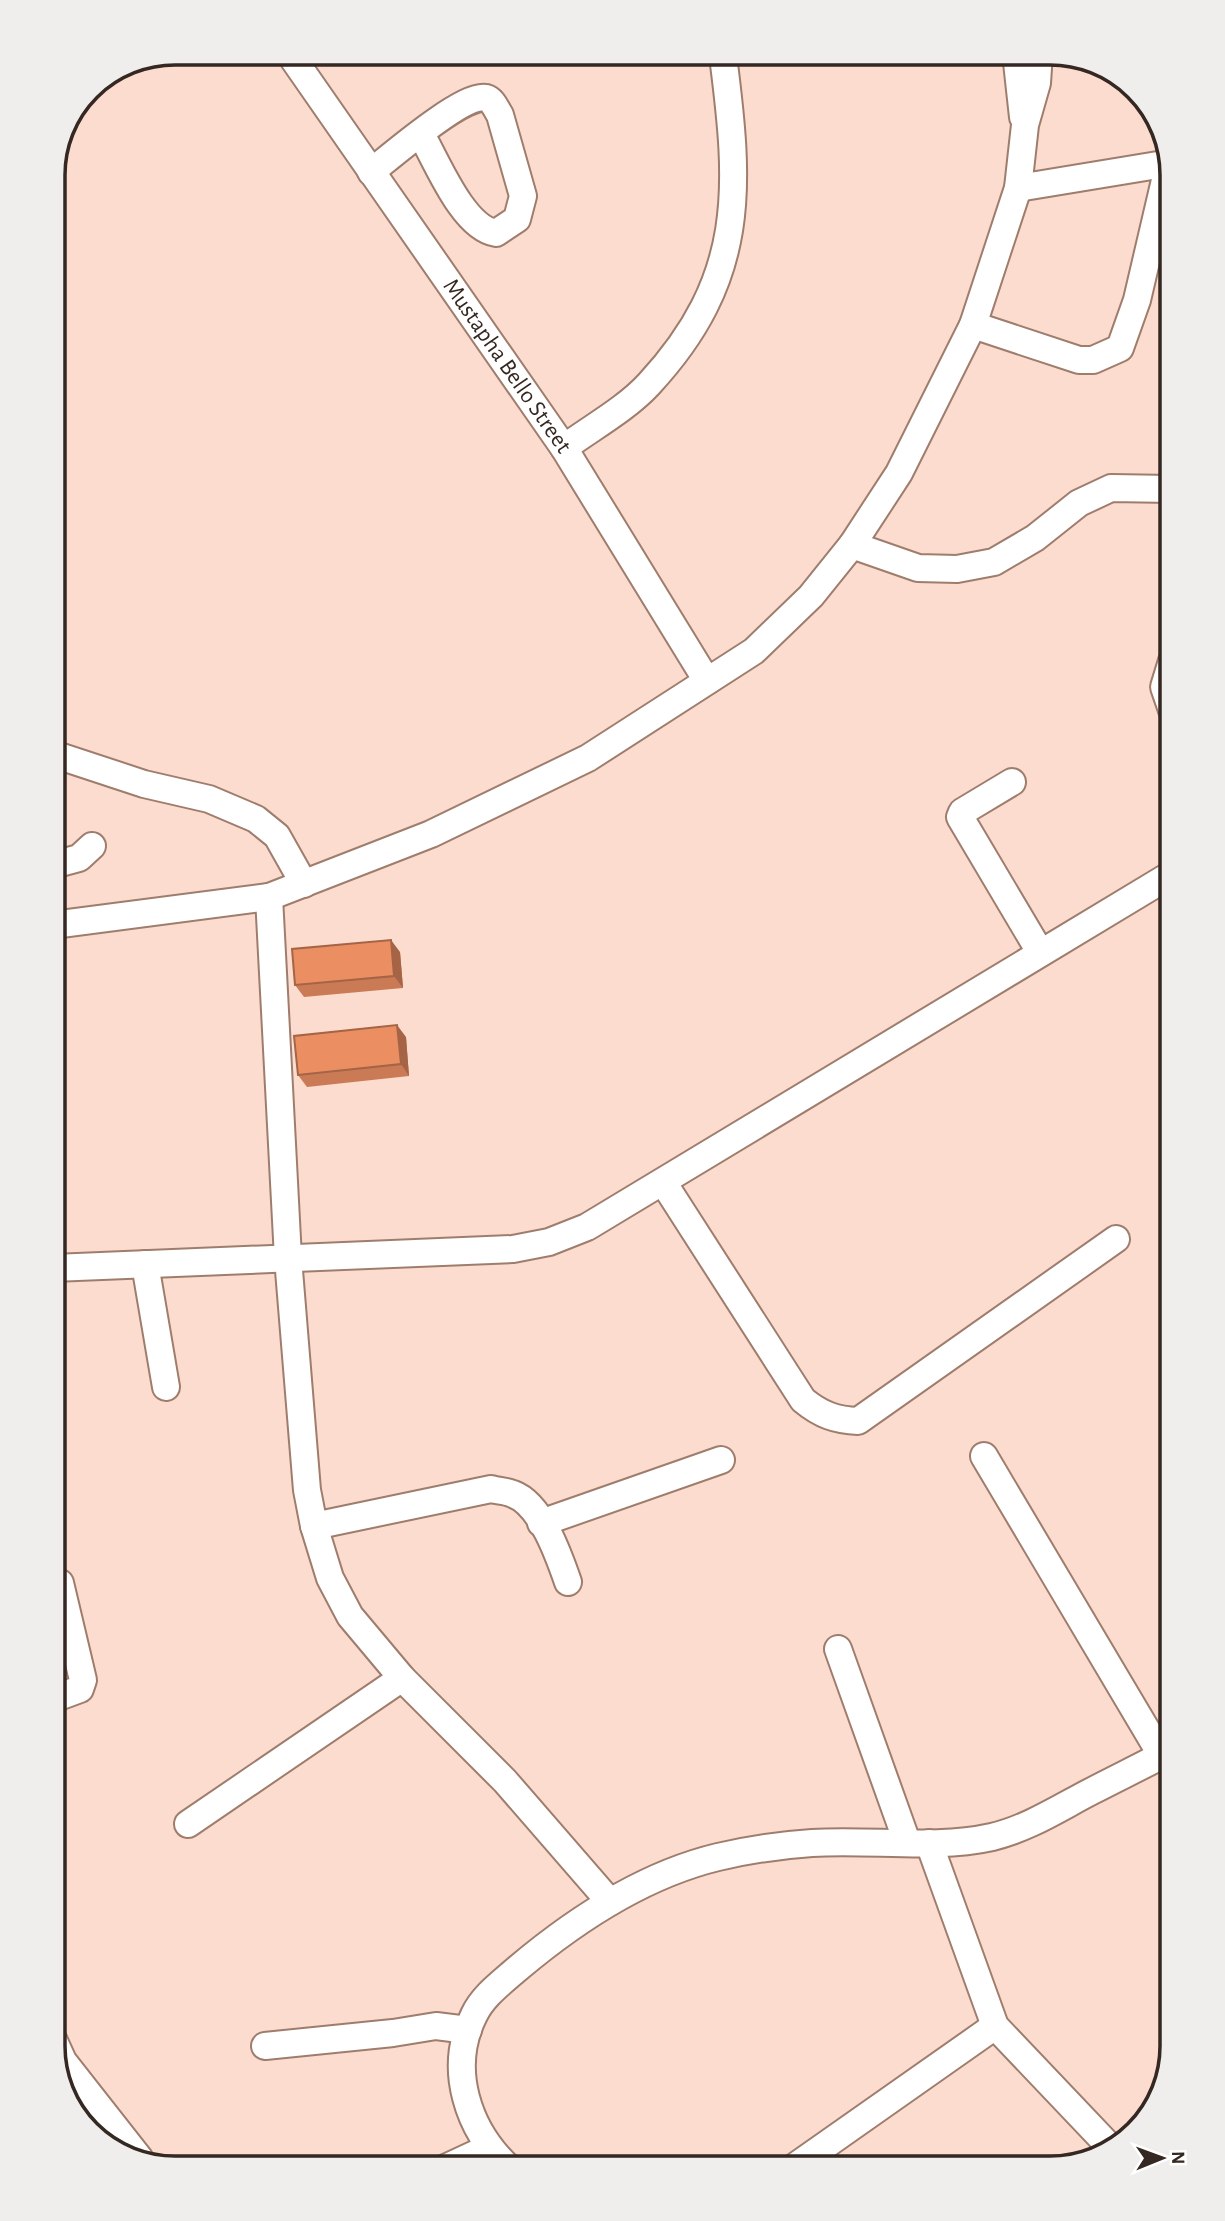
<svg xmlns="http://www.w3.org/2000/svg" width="1225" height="2221" viewBox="0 0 1225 2221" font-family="'Alegreya Sans',sans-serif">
<rect width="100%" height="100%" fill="#fbdccf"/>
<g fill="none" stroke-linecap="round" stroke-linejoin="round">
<g stroke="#9f7d6d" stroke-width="30">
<g id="minor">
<path d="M1016 53 1023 117"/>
<path id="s1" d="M294 60 564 448 707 681"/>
<path d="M371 172C390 157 464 93 486 98 493 100 496 109 500 115L523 196 517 219 496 233C463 228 437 162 421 134"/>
<path d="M1018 188 1170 163"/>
<path d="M973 325 1079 360H1093L1120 348 1137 300 1169 163"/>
<path d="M564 448C591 428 626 409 649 384 747 278 740 188 723 56"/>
<path d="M852 545 918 568 957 569 994 562 1035 538 1079 503 1111 488 1172 489"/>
<path d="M1172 710 1164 687 1172 661"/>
<path d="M53 754 144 784 209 799 256 819 277 836 304 884"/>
<path d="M1012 782 962 812 960 817 1040 952"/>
<path d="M53 865 79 858 92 846"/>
<path d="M269 897 288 1258 307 1490 314 1526 330 1578 350 1616 402 1678 505 1781 610 1902"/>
<path d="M53 925 269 897 431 834 588 758 754 651 811 596 852 545 899 473 973 325 1018 188 1025 125 1037 83 1039 53"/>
<path d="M663 1182 803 1400C821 1415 836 1420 858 1421L1116 1239"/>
<path d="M145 1264 166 1387"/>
<path d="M53 1268 513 1249 549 1242 587 1227 1172 874"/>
<path d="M984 1456 1162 1756"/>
<path d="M541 1523 721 1460"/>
<path d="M314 1526 491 1489C498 1491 506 1491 513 1494 541 1504 559 1556 568 1582"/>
<path d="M838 1649 907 1842"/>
<path d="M53 1699 80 1689 83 1680 60 1583"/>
<path d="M188 1824 402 1678"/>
<path d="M929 1843 995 2026 1111 2148"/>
<path d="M53 2039 63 2061 140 2159"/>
<path d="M265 2046 393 2033 436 2026 468 2030"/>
<path d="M445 2168 488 2148"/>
<path d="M509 2168C468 2130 447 2069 474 2015 483 1996 501 1983 517 1969 575 1920 643 1875 718 1857 748 1850 782 1845 812 1843 871 1839 934 1850 992 1837 1029 1828 1059 1808 1092 1791 1119 1777 1146 1764 1172 1750"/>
<path d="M793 2168 995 2026"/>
</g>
</g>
<use href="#minor" stroke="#fff" stroke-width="26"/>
</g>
<g fill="#ca7b55">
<path d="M400 952 403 988 304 997 295 985Z"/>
<path d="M406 1037 409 1076 307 1087 298 1075Z"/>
</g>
<g fill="#a46445">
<path d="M391 940 400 952 403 988 394 976Z"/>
<path d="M397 1025 406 1037 409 1076 401 1064Z"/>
</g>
<g fill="#eb8f63" stroke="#a46445" stroke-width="2">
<path d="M391 940 394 976 295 985 292 949Z"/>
<path d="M397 1025 401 1064 298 1075 294 1036Z"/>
</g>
<g text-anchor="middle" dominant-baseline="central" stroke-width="6" stroke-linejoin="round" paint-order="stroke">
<g font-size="24" fill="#352721" stroke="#fff">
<text stroke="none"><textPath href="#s1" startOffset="373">Mustapha Bello Street</textPath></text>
</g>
</g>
<path d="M0 0H1225V2221H0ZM175 65H1050A110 110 0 0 1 1160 175V2046A110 110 0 0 1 1050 2156H175A110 110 0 0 1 65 2046V175A110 110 0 0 1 175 65Z" fill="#efeeed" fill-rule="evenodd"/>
<path fill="none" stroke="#352721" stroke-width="3.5" d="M175 65H1050A110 110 0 0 1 1160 175V2046A110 110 0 0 1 1050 2156H175A110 110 0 0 1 65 2046V175A110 110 0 0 1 175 65Z"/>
<g transform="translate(1162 2158) rotate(89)" stroke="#ffffff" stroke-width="5" paint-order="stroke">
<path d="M0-5L12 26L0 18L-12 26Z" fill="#352721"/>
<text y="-10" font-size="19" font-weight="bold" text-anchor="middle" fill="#352721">N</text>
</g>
</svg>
